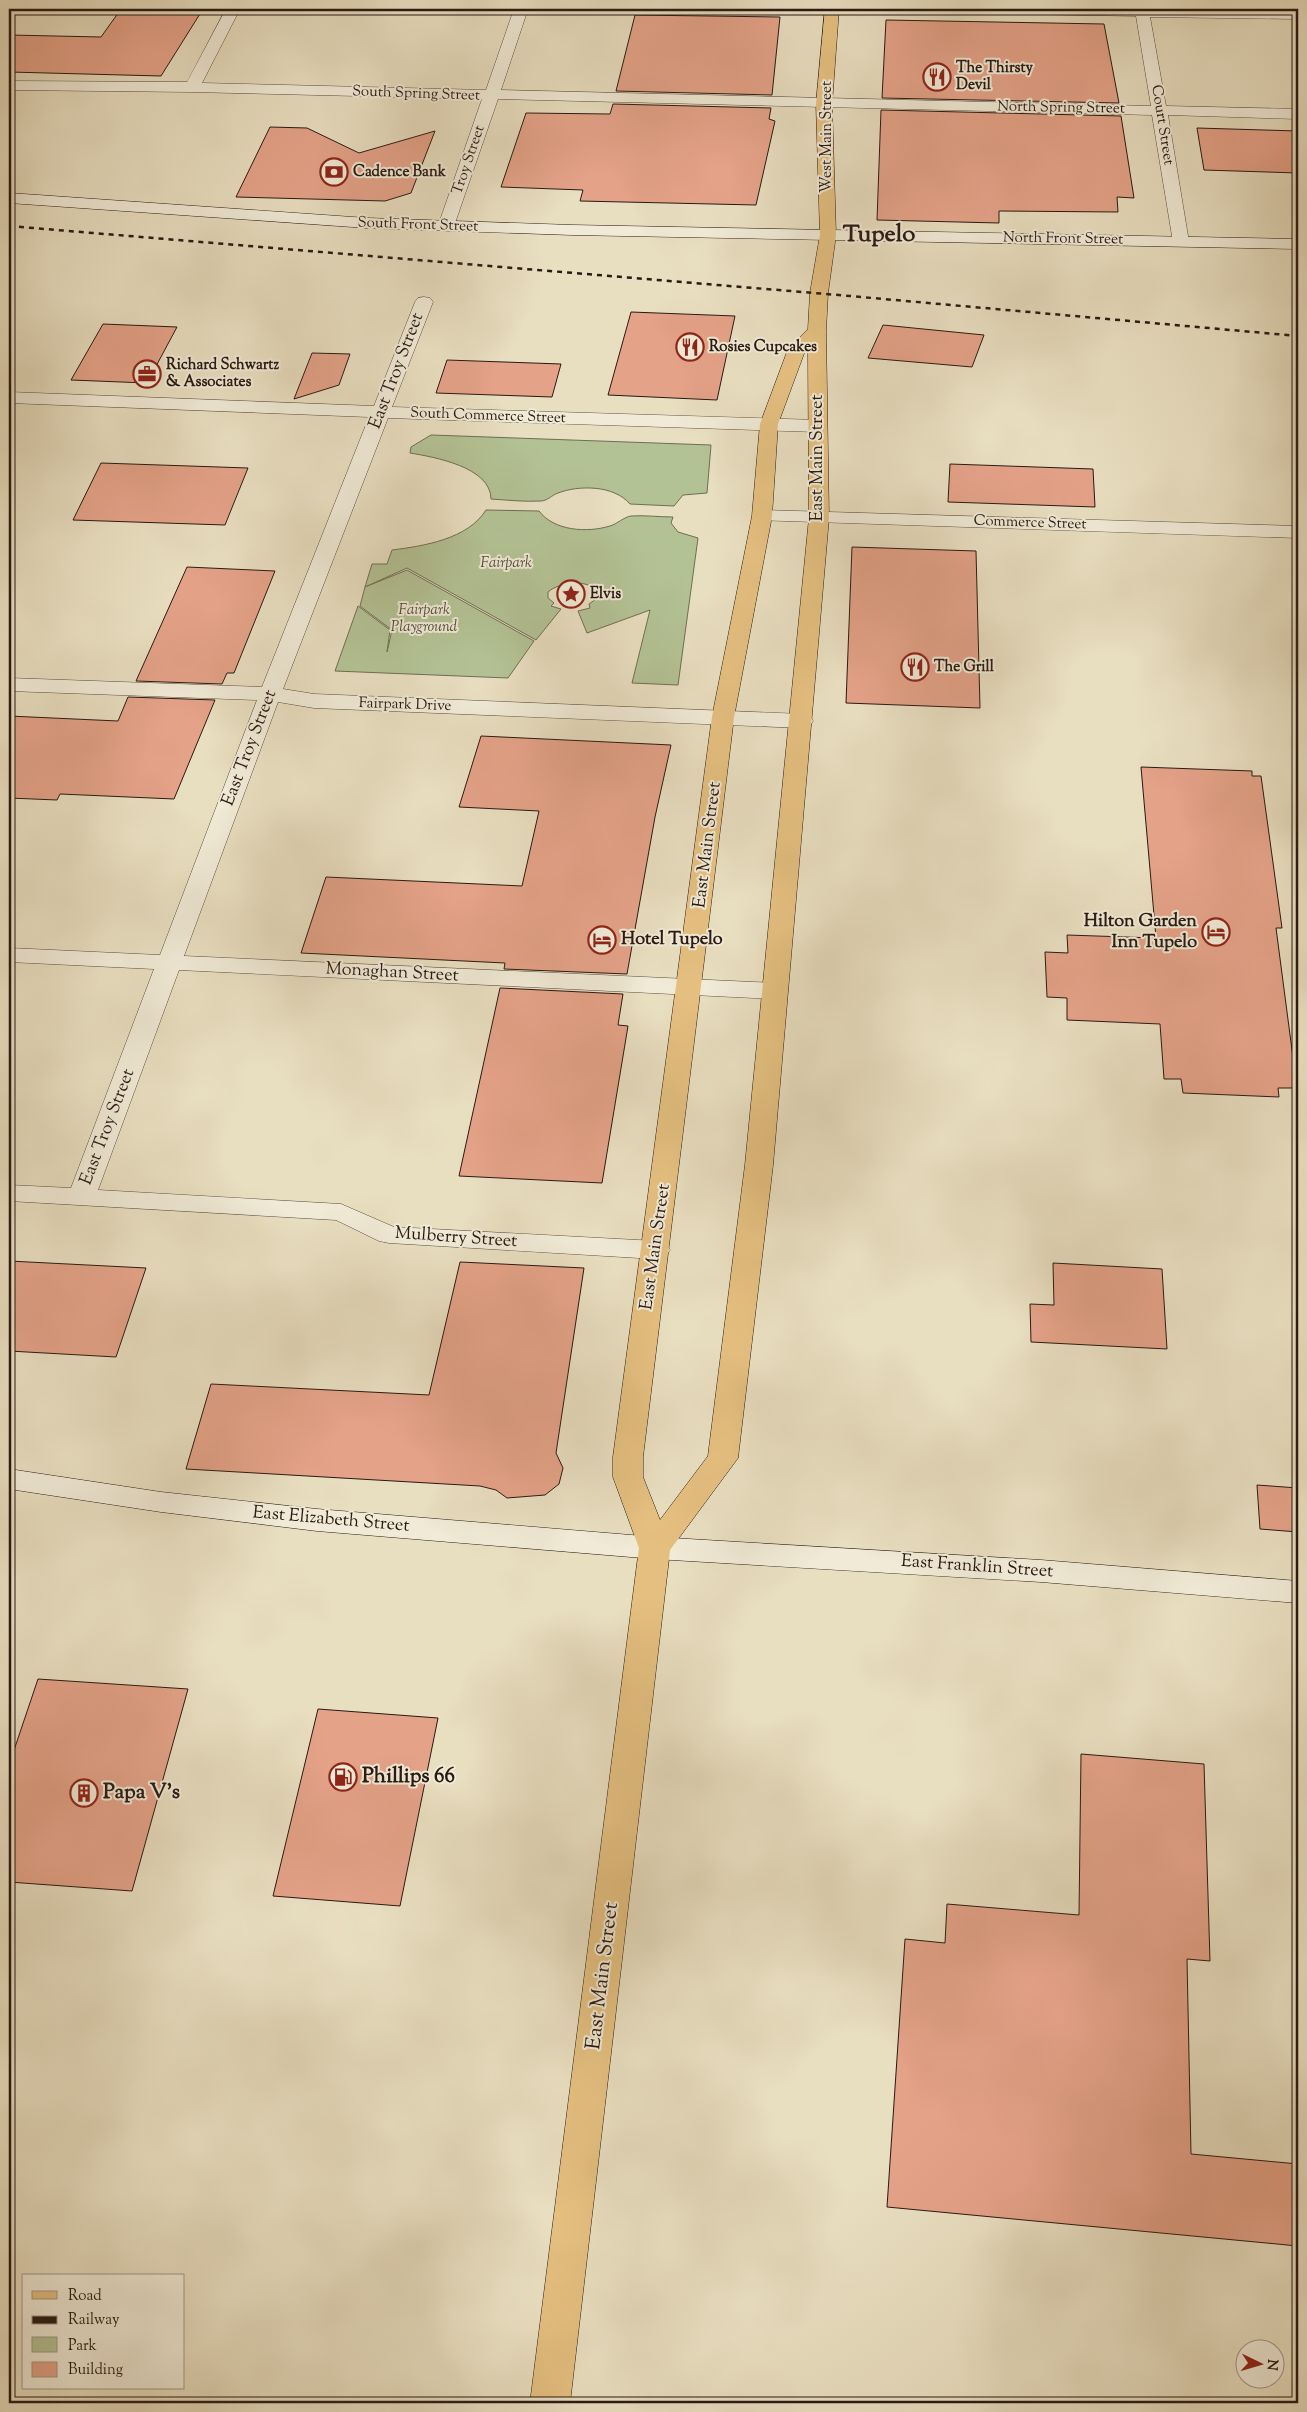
<svg xmlns="http://www.w3.org/2000/svg" width="1307" height="2412" viewBox="0 0 1307 2412" font-family="'Sorts Mill Goudy',serif">
<rect width="100%" height="100%" fill="#e8dec0"/>
<filter id="stains"><feTurbulence type="fractalNoise" baseFrequency=".004" numOctaves="4"/><feColorMatrix values="0 0 0 0 .2 0 0 0 0 .09 0 0 0 0 .02 0 0 0 .5 -.17"/></filter>
<radialGradient id="worn" r=".72"><stop offset=".6" stop-color="#630" stop-opacity="0"/><stop offset="1" stop-color="#630" stop-opacity=".3"/></radialGradient>
<g fill="#b3c295" stroke="#6e6e54">
<path d="M431 435 711 445 707 493 683 495 674 506 630 504C614 485 579 485 558 493 552 495 547 501 541 501 525 502 507 500 491 499 491 467 434 457 410 453L411 447Z"/>
<path d="M486 510 539 511C554 531 587 533 610 526 617 524 624 517 631 516 644 515 659 517 673 517L671 523 678 532 698 538 678 685 632 683 650 610 587 633 578 611 590 608 589 604 596 599 598 595C592 577 559 582 548 592V598L554 603 551 606 561 609 536 640 407 568 365 587 372 564H387L392 550C424 546 468 539 486 510Z"/>
<path d="M407 570 534 641 508 678 335 671 358 606 390 630 387 652 392 630 360 606 365 587Z"/>
</g>
<g fill="#e4a288" stroke="#291913">
<path d="M121 9H203L161 76 9 72V35L101 37Z"/>
<path d="M635 15 780 17 772 95 616 91Z"/>
<path d="M886 20 1104 24 1119 103 882 98Z"/>
<path d="M613 104 771 108 769 119 775 121 756 205 580 201 583 190 501 187 526 113 610 114Z"/>
<path d="M881 110 1121 116 1134 198 1117 197 1118 212 999 211V223L877 220Z"/>
<path d="M270 127 307 128 359 153 435 131 411 193 385 201 236 197Z"/>
<path d="M1197 128 1298 131V173L1204 170Z"/>
<path d="M631 312 735 316 717 400 608 395Z"/>
<path d="M103 324 177 327 147 383 71 380Z"/>
<path d="M883 325 984 335 972 367 868 358Z"/>
<path d="M312 353 350 354 339 385 294 399Z"/>
<path d="M447 360 561 364 552 397 436 393Z"/>
<path d="M101 463 248 468 225 525 73 520Z"/>
<path d="M950 464 1093 469 1095 507 948 502Z"/>
<path d="M852 547 976 551 980 708 846 703Z"/>
<path d="M187 567 275 571 234 673H227L222 684 136 681Z"/>
<path d="M128 697 215 700 174 799 60 794 57 800 9 798V716L118 721Z"/>
<path d="M481 736 671 745 655 817 627 974 504 969 505 963 301 953 326 877 522 886 539 811 459 807Z"/>
<path d="M1141 767 1252 771V776H1261L1282 928H1276L1297 1088H1278L1279 1097 1183 1093 1181 1079H1164L1160 1024 1067 1020V998L1047 997 1045 952 1068 953 1067 935 1156 938Z"/>
<path d="M500 988 623 994 618 1025 628 1026 602 1183 459 1176Z"/>
<path d="M9 1261 146 1268 116 1357 9 1351Z"/>
<path d="M460 1262 584 1268 556 1453 563 1468 559 1484 545 1495 507 1498 496 1490 480 1486 186 1469 211 1384 429 1395Z"/>
<path d="M1053 1263 1162 1269 1167 1349 1031 1342 1030 1304 1054 1305Z"/>
<path d="M1257 1485 1298 1488V1532L1260 1529Z"/>
<path d="M38 1679 188 1689 132 1891 9 1882V1765Z"/>
<path d="M318 1709 438 1718 400 1906 273 1896Z"/>
<path d="M1081 1754 1204 1764 1210 1961 1187 1959 1191 2154 1298 2164V2246L887 2207 905 1939 945 1943 947 1904 1079 1915Z"/>
</g>
<g fill="none" stroke-linecap="round" stroke-linejoin="round">
<g stroke="#594a3e" stroke-width="1">
<g id="street">
<path d="M226 9H240L202 83 486 90 514 9H528L501 90 1151 106 1136 16 965 13 958 9 1298 11V19L1150 17 1166 106 1298 109V119L1168 115 1189 242 1187 246H1175L1173 242 1152 115 498 99 454 226 452 230H440L438 226 482 99 192 92 9 90V81L187 82Z"/>
<path d="M424 297 430 298 433 302 392 407 818 420 825 422 827 426 825 430 818 432 388 418 283 689 314 694 802 714 810 716 813 721 810 726 802 728 314 708 278 702 184 956 775 983 784 986 788 991 784 996 775 999 179 970 98 1190 341 1204 394 1227 656 1241 666 1244 670 1250 666 1256 656 1259 389 1243 379 1241 336 1220 9 1201V1185L71 1188 154 969 9 962V948L160 955 257 700 9 691V678L262 687 369 417 9 403V392L374 406 415 302 418 298Z"/>
<path d="M762 510 1298 526V538L755 520 752 516 755 512Z"/>
</g>
</g>
<g stroke="#291913" stroke-width="1">
<g id="secondary">
<path d="M9 193 367 218 572 225 1298 239V249L572 235 367 228 9 203Z"/>
<path d="M9 1469 161 1492 317 1509 655 1537 1041 1560 1298 1581V1603L1041 1582 655 1559 317 1531 161 1512 9 1489Z"/>
</g>
</g>
<g stroke="#291913" stroke-width="1">
<path id="primary" d="M825 9H839L832 104 836 235 828 293 826 331 829 518 773 1165 738 1458 670 1550 570 2403H530L639 1548 613 1477V1457L712 717 752 516 760 424 788 349 808 329 810 293 820 235 816 104ZM808 348 809 518 745 1165 708 1456 660 1520 643 1477V1457L734 717 772 516 778 424 805 351Z"/>
</g>
<use href="#street" fill="#f0ead6" fill-rule="evenodd"/>
<use href="#secondary" fill="#f0ead6" fill-rule="evenodd"/>
<use href="#primary" fill="#e4bf80" fill-rule="evenodd"/>
<path stroke="#291913" stroke-width="2.5" stroke-dasharray="5 5" stroke-linecap="butt" d="M9 226 850 296 1298 336"/>
</g>
<defs>
<g id="restaurant-ring" transform="scale(1.4375)"><circle r="9.5" fill="#f0ead6" stroke="#8f2418" stroke-width="1.5"/><path d="M-5-6h1v4h1v-4h1v4h1v-4h1v5L-1.5 .5V6h-2V.5L-5-1ZM5-6V6H3V1.5H1.5Q1.5-4 5-6Z" fill="#8f2418"/></g>
<g id="bank-ring" transform="scale(1.4375)"><circle r="9.5" fill="#f0ead6" stroke="#8f2418" stroke-width="1.5"/><path d="M-6-4H6V4H-6ZM0-2.3a2.3 2.3 0 1 0 0 4.6a2.3 2.3 0 1 0 0-4.6Z" fill="#8f2418"/></g>
<g id="office-ring" transform="scale(1.4375)"><circle r="9.5" fill="#f0ead6" stroke="#8f2418" stroke-width="1.5"/><path d="M-6-3h4V-5.5h4V-3h4V5H-6ZM-1-4.5V-3h2v-1.5ZM-6 0V1H6V0Z" fill="#8f2418"/></g>
<g id="sight-ring" transform="scale(1.4375)"><circle r="9.5" fill="#f0ead6" stroke="#8f2418" stroke-width="1.5"/><path d="M0-6L1.8-2.2L6-1.7L2.9 1.2L3.7 5.4L0 3.3L-3.7 5.4L-2.9 1.2L-6-1.7L-1.8-2.2Z" fill="#8f2418"/></g>
<g id="hotel-ring" transform="scale(1.4375)"><circle r="9.5" fill="#f0ead6" stroke="#8f2418" stroke-width="1.5"/><path d="M-6-4.5h1.5V1H6V5H4.5V3h-9V5H-6ZM-4 0a1.8 1.8 0 1 1 3.6 0ZM.5 0V-2.5h3Q6-2.5 6 0Z" fill="#8f2418"/></g>
<g id="fuel-ring" transform="scale(1.4375)"><circle r="9.5" fill="#f0ead6" stroke="#8f2418" stroke-width="1.5"/><path d="M-5.5-6h7V0h2V4h1.3V-2.5L3-4.5l.8-.8L6-3V5H2.5V1h-1V6h-7ZM-4.2-4.7v3.2H.2V-4.7Z" fill="#8f2418"/></g>
<g id="building-ring" transform="scale(1.4375)"><circle r="9.5" fill="#f0ead6" stroke="#8f2418" stroke-width="1.5"/><path d="M-4-6H4V6H1V3H-1V6H-4ZM-2.5-4.3h1.7v1.8h-1.7ZM.8-4.3h1.7v1.8H.8ZM-2.5-1h1.7V.8h-1.7ZM.8-1h1.7V.8H.8Z" fill="#8f2418"/></g>
</defs>
<g fill-rule="evenodd">
<use href="#restaurant-ring" x="937" y="77"/>
<use href="#bank-ring" x="334" y="172"/>
<use href="#restaurant-ring" x="690" y="347"/>
<use href="#office-ring" x="147" y="374"/>
<use href="#sight-ring" x="571" y="594"/>
<use href="#restaurant-ring" x="915" y="667"/>
<use href="#hotel-ring" x="1216" y="932"/>
<use href="#hotel-ring" x="602" y="940"/>
<use href="#fuel-ring" x="343" y="1777"/>
<use href="#building-ring" x="84" y="1793"/>
</g>
<g text-anchor="middle" dominant-baseline="central" stroke-width="4" stroke-linejoin="round" paint-order="stroke">
<g font-size="15" font-weight="bold" fill="#291913" stroke="#f0ead6" text-anchor="start">
<text x="956" y="68">The Thirsty<tspan x="956" dy="17">Devil</tspan></text>
<text x="353" y="172">Cadence Bank</text>
<text x="709" y="347">Rosies Cupcakes</text>
<text x="166" y="365">Richard Schwartz<tspan x="166" dy="17">&amp; Associates</tspan></text>
<text x="590" y="594">Elvis</text>
<text x="934" y="667">The Grill</text>
</g>
<g font-size="15" fill="#291913" stroke="#f0ead6">
<text transform="translate(416 94) rotate(2)">South Spring Street</text>
<text transform="translate(1061 108) rotate(1)">North Spring Street</text>
<text transform="translate(1162 125) rotate(81)">Court Street</text>
<text transform="translate(827 137) rotate(-90)">West Main Street</text>
<text transform="translate(469 160) rotate(-71)">Troy Street</text>
<text transform="translate(418 225) rotate(2)">South Front Street</text>
<text transform="translate(1063 239) rotate(1)">North Front Street</text>
<text transform="translate(488 416) rotate(2)">South Commerce Street</text>
<text transform="translate(1030 523) rotate(2)">Commerce Street</text>
<text transform="translate(405 705) rotate(2)">Fairpark Drive</text>
</g>
<g font-size="15" font-style="italic" fill="#524c3a" stroke="#f0ead6">
<text x="506" y="563">Fairpark</text>
<text x="424" y="610">Fairpark<tspan x="424" dy="17">Playground</tspan></text>
</g>
<g font-size="18" fill="#291913" stroke="#f0ead6">
<text transform="translate(397 371) rotate(-69)">East Troy Street</text>
<text transform="translate(818 458) rotate(-90)">East Main Street</text>
<text transform="translate(250 748) rotate(-69)">East Troy Street</text>
<text transform="translate(708 845) rotate(-83)">East Main Street</text>
<text transform="translate(392 973) rotate(3)">Monaghan Street</text>
<text transform="translate(108 1127) rotate(-69)">East Troy Street</text>
<text transform="translate(456 1238) rotate(4)">Mulberry Street</text>
<text transform="translate(656 1247) rotate(-82)">East Main Street</text>
<text transform="translate(331 1520) rotate(5)">East Elizabeth Street</text>
<text transform="translate(977 1567) rotate(4)">East Franklin Street</text>
</g>
<g font-size="18" font-weight="bold" fill="#291913" stroke="#f0ead6" text-anchor="end">
<text x="1197" y="922">Hilton Garden<tspan x="1197" dy="21">Inn Tupelo</tspan></text>
<text x="621" y="940" text-anchor="start">Hotel Tupelo</text>
</g>
<g font-size="21" font-weight="bold" fill="#291913" stroke="#f0ead6" text-anchor="start">
<text x="362" y="1777">Phillips 66</text>
<text x="103" y="1793">Papa V's</text>
</g>
<g font-size="21" fill="#291913" stroke="#f0ead6">
<text transform="translate(603 1976) rotate(-83)">East Main Street</text>
</g>
<g font-size="24" font-weight="bold" fill="#291913" stroke="#f0ead6">
<text x="879" y="235">Tupelo</text>
</g>
</g>
<rect width="1307" height="2412" fill="none" stroke="#e8dec0" stroke-width="30"/>
<rect x="10" y="10" width="1287" height="2392" fill="none" stroke="#291913" stroke-width="2.5"/>
<rect x="15" y="15" width="1277" height="2382" fill="none" stroke="#291913"/>
<rect x="22" y="2274" width="162" height="115" fill="#f0ead6" stroke="#a09688"/>
<rect x="32" y="2291" width="25" height="8" fill="#e4bf80" stroke="#a09688"/>
<text x="68" y="2300" font-size="15" fill="#291913">Road</text>
<rect x="32" y="2316" width="25" height="8" fill="#291913" stroke="#a09688"/>
<text x="68" y="2324" font-size="15" fill="#291913">Railway</text>
<rect x="32" y="2337" width="25" height="15" fill="#b3c295" stroke="#a09688"/>
<text x="68" y="2350" font-size="15" fill="#291913">Park</text>
<rect x="32" y="2362" width="25" height="15" fill="#e4a288" stroke="#a09688"/>
<text x="68" y="2374" font-size="15" fill="#291913">Building</text>
<g transform="translate(1260 2364) rotate(95)"><circle r="24" fill="#f0ead6" stroke="#a09688"/>
<path d="M0-4L9 19L0 12L-9 19Z" fill="#8f2418"/>
<text y="-8" font-size="14" font-weight="bold" text-anchor="middle" fill="#291913">N</text>
</g>
<rect width="100%" height="100%" filter="url(#stains)"/>
<rect width="100%" height="100%" fill="url(#worn)"/>
</svg>
